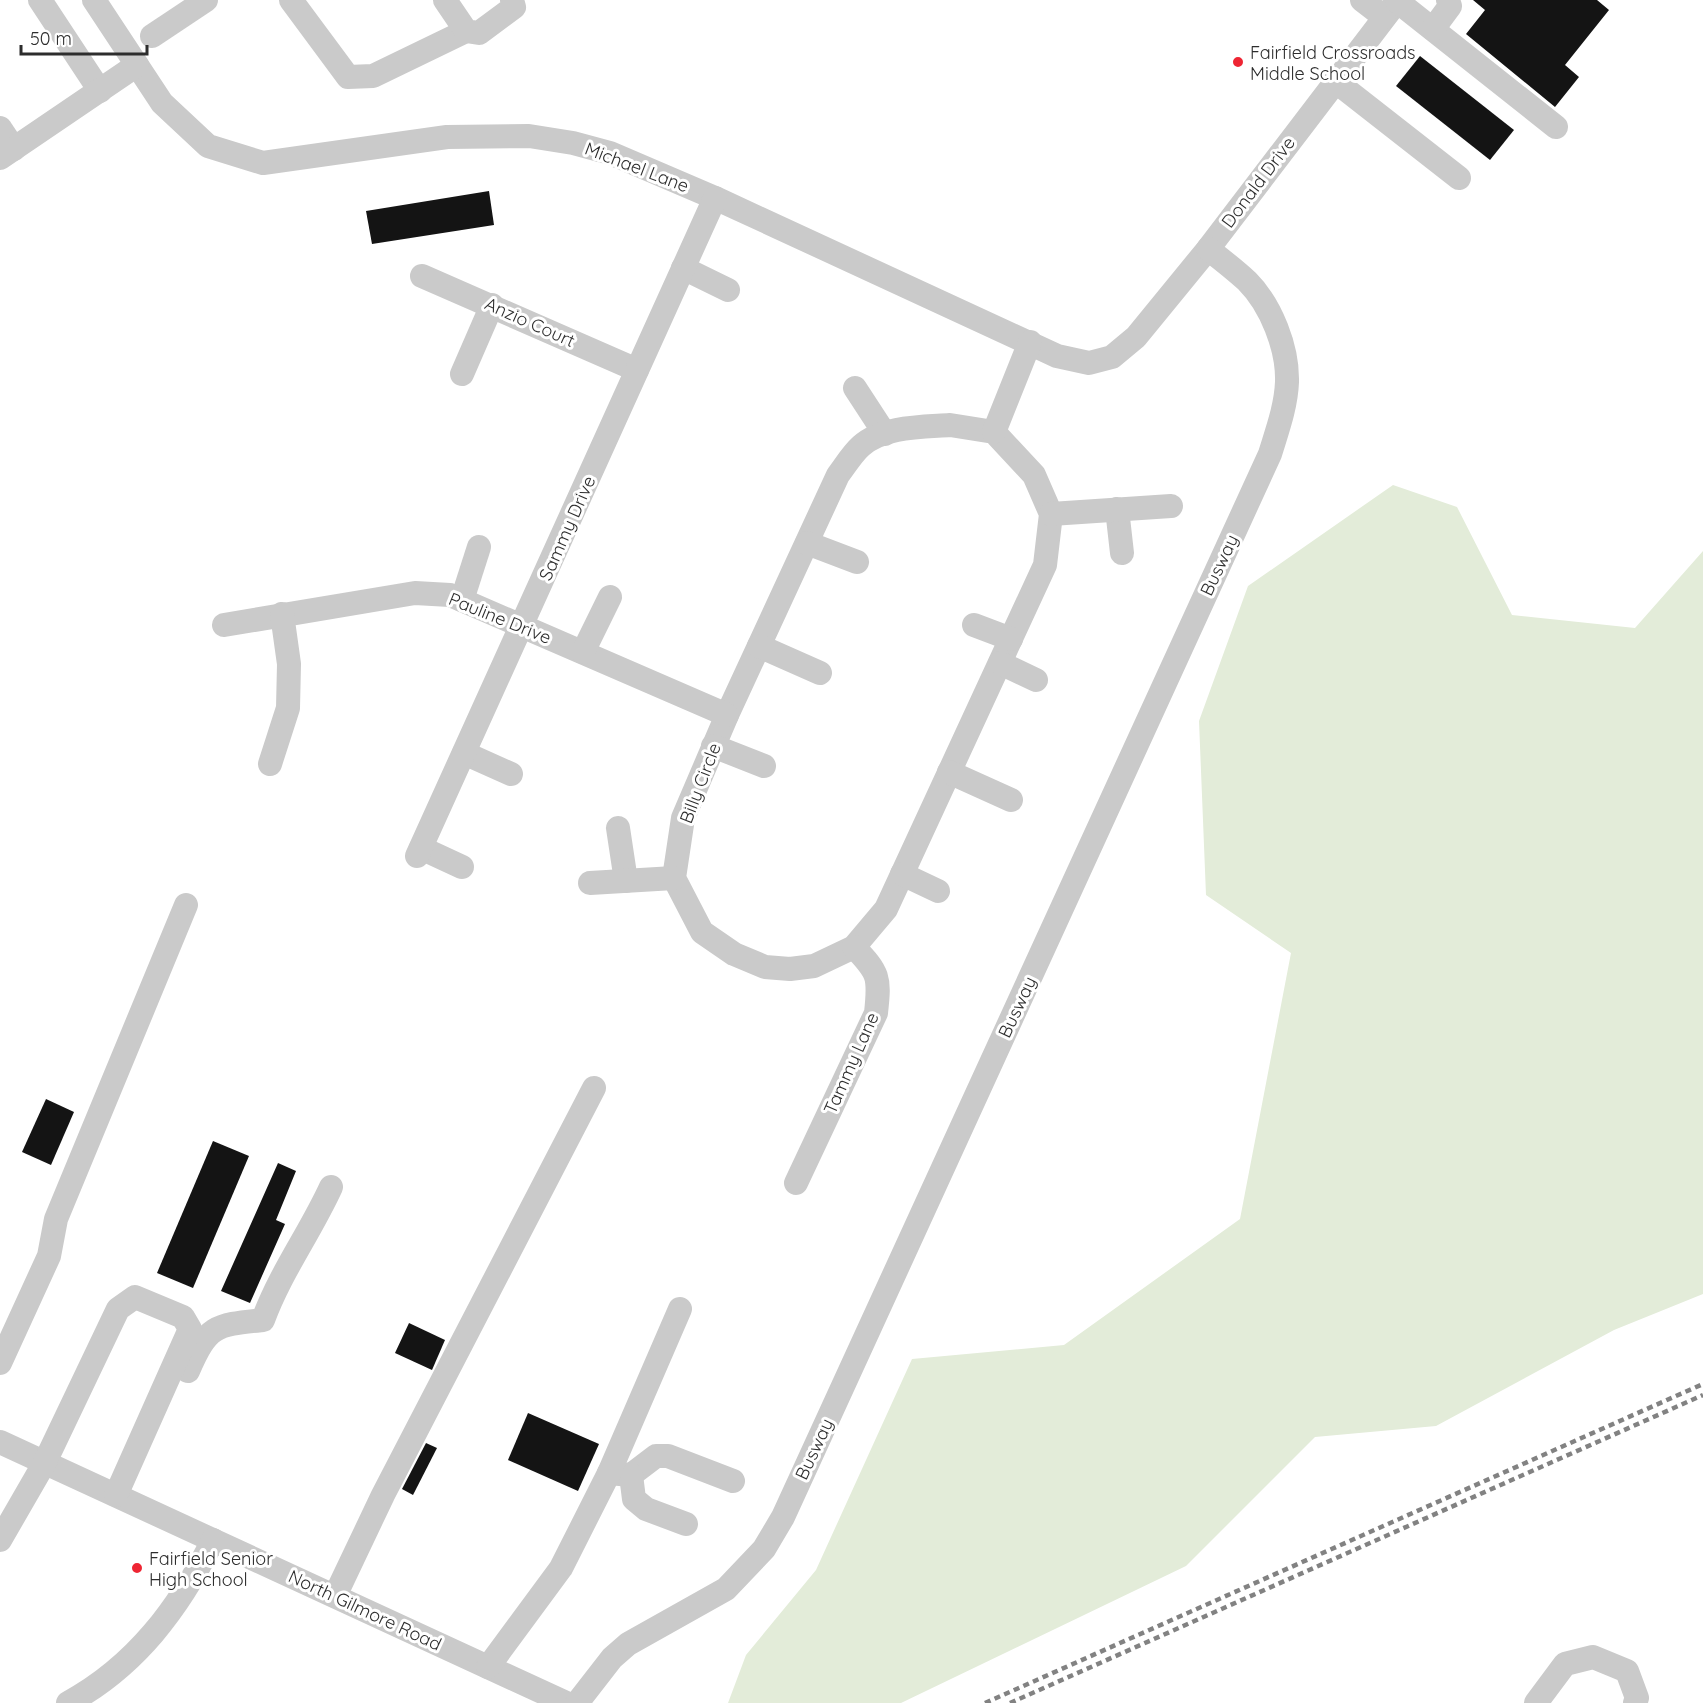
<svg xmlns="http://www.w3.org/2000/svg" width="1703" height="1703" viewBox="0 0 1703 1703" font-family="Quicksand,sans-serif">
<rect width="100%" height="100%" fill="#fff"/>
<path fill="#e3ecd9" d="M1393 485 1457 507 1512 615 1635 628 1703 551V1294L1614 1330 1436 1426 1315 1437 1186 1566 901 1703H728L746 1655 816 1570 912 1359 1064 1345 1240 1219 1291 953 1206 895 1199 721 1248 586Z"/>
<g fill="#141414">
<path d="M1473 0H1597L1609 10 1565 65 1579 77 1555 107 1466 34 1485 10Z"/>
<path d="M1420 56 1514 130 1490 160 1396 86Z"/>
<path d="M489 191 494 225 372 244 366 211Z"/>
<path d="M46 1099 74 1112 51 1165 22 1152Z"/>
<path d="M213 1141 249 1156 193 1288 157 1273Z"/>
<path d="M278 1163 296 1171 276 1220 285 1224 250 1303 221 1291Z"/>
<path d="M409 1323 445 1340 432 1370 395 1353Z"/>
<path d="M528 1413 599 1444 578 1491 508 1460Z"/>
<path d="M426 1443 437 1448 413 1495 402 1489Z"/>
</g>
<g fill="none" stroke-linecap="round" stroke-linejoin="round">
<g stroke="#cacaca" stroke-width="24">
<path d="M40 0 100 91"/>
<path d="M94 0 162 103 208 146 263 163 447 137 529 136 573 143 610 153 715 198 1057 356 1089 363 1112 357 1136 337 1208 249 1398 0"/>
<path d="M291 0 348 77 373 76 466 31"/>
<path d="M445 0 466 31 479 33 514 7 512 0"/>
<path d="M1362 0 1384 17"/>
<path d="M1397 1 1556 127"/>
<path d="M1433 29 1450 6 1448 0"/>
<path d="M152 36 206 0"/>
<path d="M1335 81 1459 178"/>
<path d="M0 128 14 149"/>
<path d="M0 158 137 65"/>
<path d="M683 268 728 290"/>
<path d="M422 276 637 370"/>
<path d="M462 374 492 305"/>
<path d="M855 388 885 434"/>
<path d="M950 425 994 432 1034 475 1051 514 1045 565 886 909 854 947 814 966 790 969 765 967 734 954 702 932 674 878 683 818 727 715 838 475C845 466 852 454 861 446 883 426 923 427 950 425Z"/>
<path d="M994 432 1030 342"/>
<path d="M1117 509 1122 553"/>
<path d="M1051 514 1171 506"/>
<path d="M807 543 857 562"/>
<path d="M462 600 479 547"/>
<path d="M224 625 415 593 450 595 727 715"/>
<path d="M974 625 1011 639"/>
<path d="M759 646 820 673"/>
<path d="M583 652 610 597"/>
<path d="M1000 663 1036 680"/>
<path d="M713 746 764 766"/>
<path d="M464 753 511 774"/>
<path d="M270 764 288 708 289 664 282 614"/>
<path d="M949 772 1011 800"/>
<path d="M618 828 626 881"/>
<path d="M421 848 462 867"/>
<path d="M417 856 715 198"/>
<path d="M902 874 938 891"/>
<path d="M590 883 674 878"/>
<path d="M796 1183 876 1013C880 977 879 973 854 947"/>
<path d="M0 1363 49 1256 56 1219 186 905"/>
<path d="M188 1371C208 1325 215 1325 263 1320 280 1273 310 1233 331 1187"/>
<path d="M0 1442 566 1703"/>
<path d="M609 1473 631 1475 656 1456H668L733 1481"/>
<path d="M631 1475 634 1499 646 1509 686 1524"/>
<path d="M0 1540 45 1462 118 1309 135 1297 183 1317 190 1329 116 1495"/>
<path d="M335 1596 383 1495 594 1088"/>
<path d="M488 1667 561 1568 609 1473 680 1309"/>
<path d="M68 1703C136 1666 179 1608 213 1540"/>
<path d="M577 1703 612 1658 628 1644 726 1589 764 1549 783 1517 1270 454C1277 431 1286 407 1287 382 1288 348 1271 305 1247 281 1235 270 1221 259 1208 249"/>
<path d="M1536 1703 1565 1664 1593 1657 1627 1671 1637 1698 1635 1703"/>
</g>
<g stroke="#828282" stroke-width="4.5" stroke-dasharray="6 4.5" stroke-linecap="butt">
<path d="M985 1703 1703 1384"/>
<path d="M1010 1703 1703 1395"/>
</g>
</g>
<g fill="#ee2533" stroke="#fff" stroke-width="2">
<circle cx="1238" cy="62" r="6"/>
<circle cx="137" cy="1568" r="6"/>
</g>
<g text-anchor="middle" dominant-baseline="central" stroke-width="6" stroke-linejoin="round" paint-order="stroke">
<g font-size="18" fill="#2d2d2d" stroke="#fff" text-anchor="start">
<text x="1250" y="52">Fairfield Crossroads<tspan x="1250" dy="21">Middle School</tspan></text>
<text x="149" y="1558">Fairfield Senior<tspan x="149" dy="21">High School</tspan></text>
</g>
<g font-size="18" fill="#2d2d2d" stroke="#fff">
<text transform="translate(637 167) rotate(21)">Michael Lane</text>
<text transform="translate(1258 182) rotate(-53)">Donald Drive</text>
<text transform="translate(530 322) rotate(24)">Anzio Court</text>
<text transform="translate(567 528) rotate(-66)">Sammy Drive</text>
<text transform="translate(1219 565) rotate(-65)">Busway</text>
<text transform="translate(500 618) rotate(22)">Pauline Drive</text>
<text transform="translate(700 783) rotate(-69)">Billy Circle</text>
<text transform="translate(1017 1007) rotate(-65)">Busway</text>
<text transform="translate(851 1063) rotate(-66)">Tammy Lane</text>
<text transform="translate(814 1449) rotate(-65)">Busway</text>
<text transform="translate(365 1610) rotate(25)">North Gilmore Road</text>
</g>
</g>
<path d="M21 45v9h126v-9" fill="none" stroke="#2d2d2d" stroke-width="3"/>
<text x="30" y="45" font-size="18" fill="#2d2d2d" stroke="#ffffff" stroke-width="4.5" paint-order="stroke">50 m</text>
</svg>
